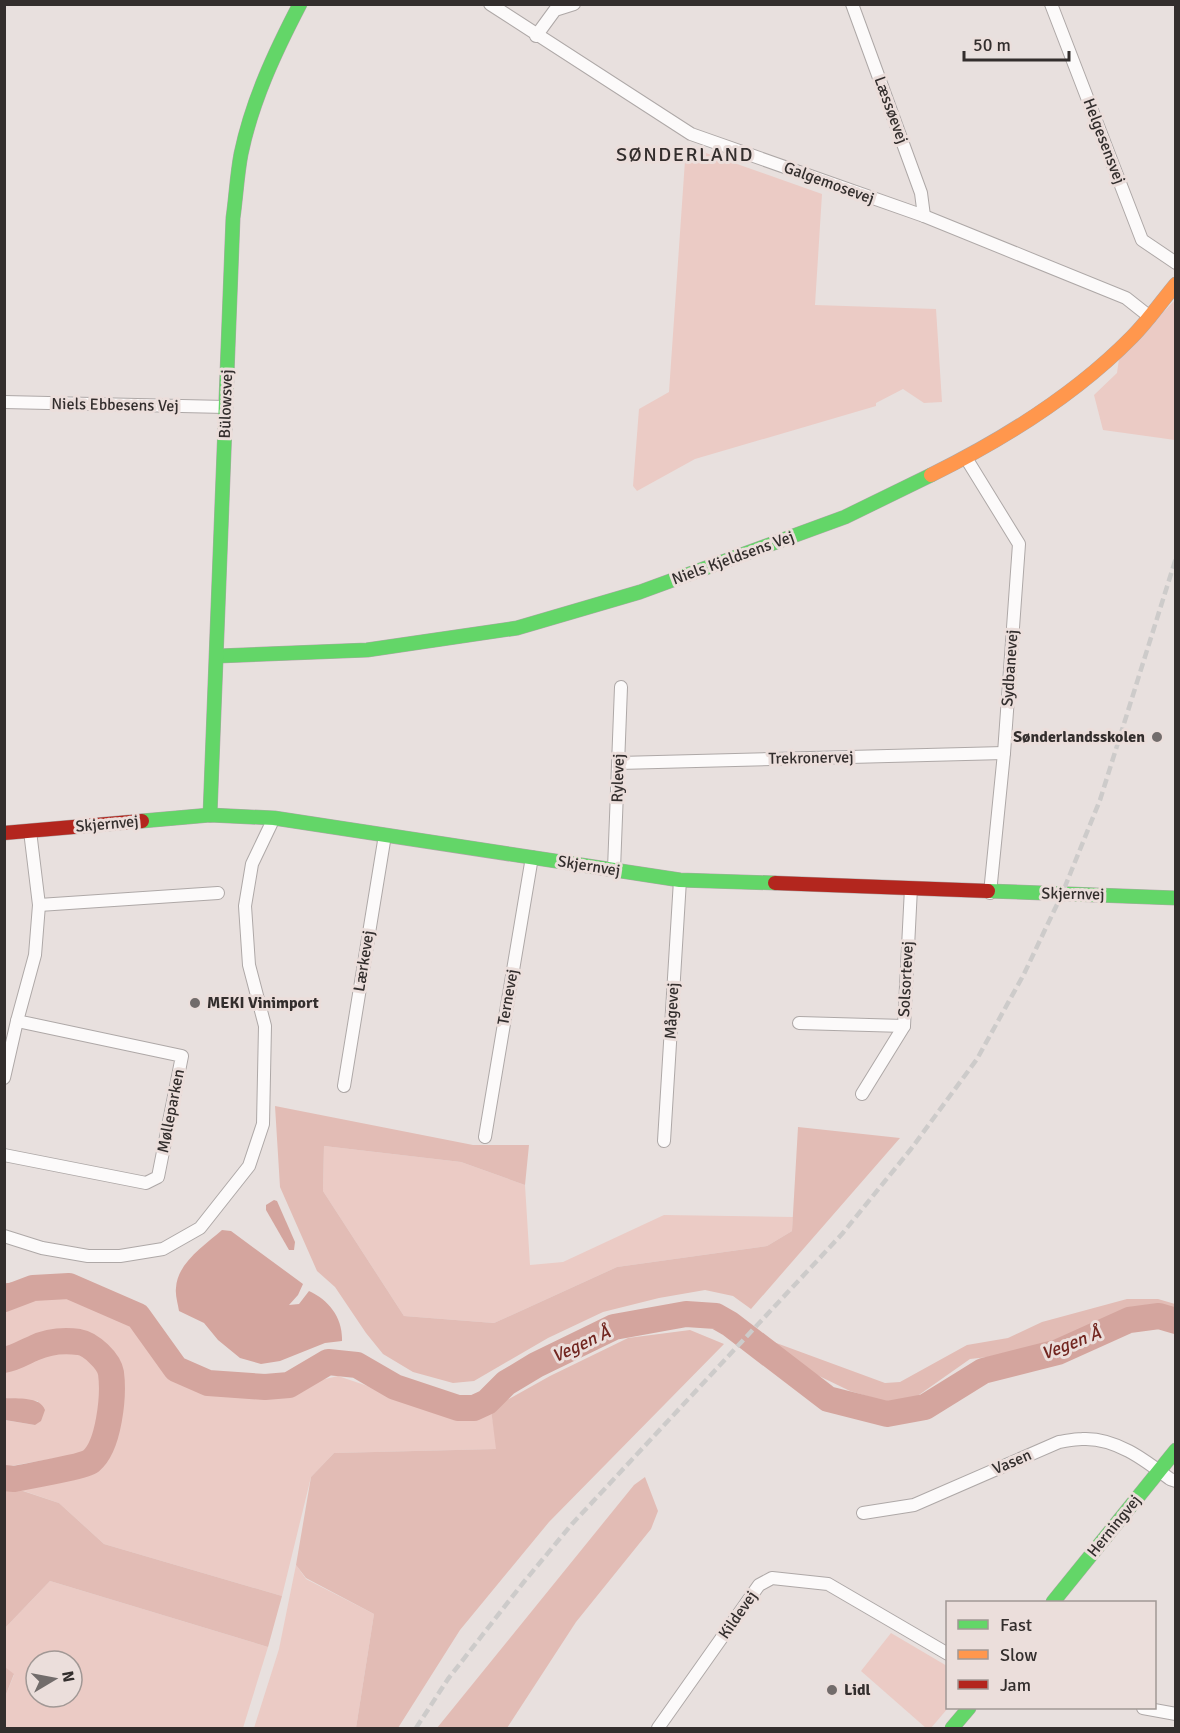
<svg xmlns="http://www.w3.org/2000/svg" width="1180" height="1733" viewBox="0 0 1180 1733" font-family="Signika,sans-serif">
<rect width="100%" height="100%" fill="#e8e0de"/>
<g fill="#ebcbc5" fill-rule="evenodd">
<path d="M686 146 822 194 815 305 936 309 942 402 924 403 903 389 876 403V406L695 459 637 491 633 486 639 409 669 392Z"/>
<path d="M1175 300V440L1103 430 1094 395 1117 373 1119 359Z"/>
<path d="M324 1146 461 1162 525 1185 530 1265 563 1262 664 1215 793 1217 792 1231 767 1246 617 1267 494 1323 404 1316 323 1191Z"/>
<path d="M68 1294 130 1320 167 1374 181 1384 283 1398 317 1381 338 1376 460 1417H472L491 1409 497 1449 334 1453 311 1477 282 1596 104 1544 59 1503 9 1486 78 1475 97 1467 105 1458 120 1393 115 1367 94 1342 73 1332 53 1334 5 1349 4 1308 28 1297Z"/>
<path d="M67 1345 79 1347 100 1364C105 1392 103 1430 84 1453L5 1467 4 1420 35 1425 38 1401 5 1398V1368L12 1369 23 1360 43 1351Z"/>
<path d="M296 1565 306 1579 374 1614 356 1728H254L279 1649Z"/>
<path d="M50 1581 268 1647 243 1728H5V1697L14 1675 5 1667V1628ZM36 1661H72V1697H36Z"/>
<path d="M891 1633 947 1666 948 1708 931 1728H926L861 1671Z"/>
</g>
<g fill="#e2bcb5">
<path d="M275 1106 473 1145H529L525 1185 461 1162 324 1146 323 1191 404 1316 494 1323 617 1267 767 1246 792 1231 798 1127 900 1138 751 1309 733 1296 705 1290 659 1298 603 1312 548 1338 474 1381 453 1383 413 1372 383 1354 366 1333 335 1287 317 1271 280 1187Z"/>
<path d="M1127 1299H1158L1175 1304V1312L1158 1307 1124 1311 1050 1348 1034 1352 970 1359 916 1397 905 1402 884 1401 850 1391 817 1375 760 1337 885 1383 900 1382 967 1345 1008 1338 1042 1322Z"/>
<path d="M690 1330 724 1344 549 1522 460 1630 398 1728H356L374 1614 306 1578 296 1565 311 1477 334 1453 496 1449 491 1409 550 1376 628 1338Z"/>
<path d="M645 1477 658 1511 651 1529 576 1622 507 1728H437L634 1485Z"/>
<path d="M5 1485 59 1503 104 1544 282 1596 268 1647 50 1581 5 1628Z"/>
<path d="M5 1667 14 1674 5 1697Z"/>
</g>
<g fill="#d4a59e">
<path d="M274 1200 277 1201 295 1242 294 1250H289L266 1210V1205Z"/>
<path d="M222 1230 231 1231 303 1284 298 1295 289 1305 299 1304 309 1291C329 1300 343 1318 342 1341L325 1343 280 1361 261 1364 240 1358 218 1340 204 1323 179 1311C178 1304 175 1295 176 1288 177 1263 205 1245 222 1230Z"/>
<path d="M5 1398C17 1399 40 1396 45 1410L41 1421 35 1425 5 1420Z"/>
</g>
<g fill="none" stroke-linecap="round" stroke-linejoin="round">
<path stroke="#d4a59e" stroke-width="15" d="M4 1291 33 1288"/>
<g stroke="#d4a59e" stroke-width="26">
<path d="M4 1299 33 1288 69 1286 138 1316 176 1369 208 1383 265 1387 289 1385 328 1362 357 1365 395 1387 458 1408H474L487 1402 506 1383 536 1365 614 1327 686 1314 716 1316 730 1324 828 1399 887 1414 925 1407 983 1371 1058 1352 1129 1320 1159 1316 1176 1321"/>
<path d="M4 1360C16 1358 24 1352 34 1348 49 1341 64 1340 79 1342 91 1344 109 1361 111 1373 114 1396 109 1446 91 1461 83 1467 28 1476 14 1479L4 1478"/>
</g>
<g stroke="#aea8a7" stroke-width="14">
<g id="street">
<path d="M490 4 691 134 924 216 1126 298 1150 317"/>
<path d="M852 4 921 193 924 216"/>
<path d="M1051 4 1142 240 1176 263"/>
<path d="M536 36 555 10 574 4"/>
<path d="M4 402 226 407"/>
<path d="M966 458 1019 544 1004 753 990 893"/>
<path d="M619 763 1004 753"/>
<path d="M614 869 621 687"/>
<path d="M39 905 218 893"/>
<path d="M799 1023 904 1026"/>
<path d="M4 1078 17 1021 35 955 39 905 30 831"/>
<path d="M344 1086 385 835"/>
<path d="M862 1094 904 1026 911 888"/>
<path d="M485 1137 532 857"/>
<path d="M664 1141 680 880"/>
<path d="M4 1155 146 1183 158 1177 182 1056 17 1021"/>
<path d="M4 1236 42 1248 88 1256H120L163 1249 200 1228 249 1166 263 1124 265 1026 249 965 245 906 252 864 274 818"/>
<path d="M863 1513 914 1505 1059 1442C1066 1441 1074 1439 1082 1439 1115 1437 1145 1460 1170 1479L1176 1481"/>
<path d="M1143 1708 1176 1714"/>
<path d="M658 1728 759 1585 772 1578 828 1584 948 1654"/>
</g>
</g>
<g stroke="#aea8a7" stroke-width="15">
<g id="fast">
<path d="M218 656 367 650 517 628 640 592 845 517 931 475"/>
<path d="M210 815 233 218C236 197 237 175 241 154 252 101 275 52 300 4"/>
<path d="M142 821 210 815 274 818 680 880 775 883"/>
<path d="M988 891 1176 898"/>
<path d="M1053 1602 1176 1450"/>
<path d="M952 1728 969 1708"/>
</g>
</g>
<g stroke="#aea8a7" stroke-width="15">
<path id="slow" d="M931 475C1004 439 1075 395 1132 337 1148 321 1161 302 1176 284"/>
</g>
<g stroke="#aea8a7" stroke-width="15">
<g id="jam">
<path d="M4 833 142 821"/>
<path d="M775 883 988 891"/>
</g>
</g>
<use href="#street" stroke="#fcfafa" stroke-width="12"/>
<use href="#fast" stroke="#63d668" stroke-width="14"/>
<use href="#slow" stroke="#ff974d" stroke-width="14"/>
<use href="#jam" stroke="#b3261e" stroke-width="14"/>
<path stroke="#cdcbca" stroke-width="4.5" stroke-dasharray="9 4.5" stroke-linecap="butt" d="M416 1728 448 1679 523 1583 572 1524 842 1234 911 1149 977 1059 1024 974 1062 894 1100 800 1176 558"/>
</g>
<g fill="#726c6b" stroke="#ebdedb" stroke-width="2">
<circle cx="1157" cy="737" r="6"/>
<circle cx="195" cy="1003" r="6"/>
<circle cx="832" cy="1690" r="6"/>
</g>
<g text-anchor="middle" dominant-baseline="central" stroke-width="6" stroke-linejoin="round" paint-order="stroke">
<g font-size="16" fill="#332e2d" stroke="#ebdedb">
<text transform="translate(891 110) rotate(70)">Læssøevej</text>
<text transform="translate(1104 141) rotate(69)">Helgesensvej</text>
<text transform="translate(829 183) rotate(20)">Galgemosevej</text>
<text transform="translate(226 404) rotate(-88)">Bülowsvej</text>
<text transform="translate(115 405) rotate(1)">Niels Ebbesens Vej</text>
<text transform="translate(733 558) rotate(-20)">Niels Kjeldsens Vej</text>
<text transform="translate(1010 668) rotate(-86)">Sydbanevej</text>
<text transform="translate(811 758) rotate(-1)">Trekronervej</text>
<text transform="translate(618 778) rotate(-88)">Rylevej</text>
<text transform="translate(107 824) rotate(-5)">Skjernvej</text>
<text transform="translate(589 866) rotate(9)">Skjernvej</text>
<text transform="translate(1073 894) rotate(1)">Skjernvej</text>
<text transform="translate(364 961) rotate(-81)">Lærkevej</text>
<text transform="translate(906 979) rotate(-87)">Solsortevej</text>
<text transform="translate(508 997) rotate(-80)">Ternevej</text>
<text transform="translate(672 1011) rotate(-87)">Mågevej</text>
<text transform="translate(171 1111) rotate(-79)">Mølleparken</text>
<text transform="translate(1012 1462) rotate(-23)">Vasen</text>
<text transform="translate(1114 1526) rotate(-51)">Herningvej</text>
<text transform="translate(738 1615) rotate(-55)">Kildevej</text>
</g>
<g font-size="16" font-weight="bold" fill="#332e2d" stroke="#ebdedb" text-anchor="start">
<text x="1145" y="737" text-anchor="end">Sønderlandsskolen</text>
<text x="207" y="1003">MEKI Vinimport</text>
<text x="844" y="1690">Lidl</text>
</g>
<g font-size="18" font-style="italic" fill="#722620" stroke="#ebdedb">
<text transform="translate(1071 1343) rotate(-21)">Vegen Å</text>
<text transform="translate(581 1344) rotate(-25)">Vegen Å</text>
</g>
<g font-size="20" letter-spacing="1.5" fill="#332e2d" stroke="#ebdedb">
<text x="685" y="154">SØNDERLAND</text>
</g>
</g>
<rect width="1180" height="1733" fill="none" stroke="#332e2d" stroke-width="12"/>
<rect x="946" y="1601" width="210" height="108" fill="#ebdedb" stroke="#a19895" stroke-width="1.5"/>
<rect x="958" y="1620" width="30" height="9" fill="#63d668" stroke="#a19895" stroke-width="1.5"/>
<text x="1000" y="1631" font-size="18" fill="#332e2d">Fast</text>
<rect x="958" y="1650" width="30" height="9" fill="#ff974d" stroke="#a19895" stroke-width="1.5"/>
<text x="1000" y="1661" font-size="18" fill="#332e2d">Slow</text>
<rect x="958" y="1680" width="30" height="9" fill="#b3261e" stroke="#a19895" stroke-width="1.5"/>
<text x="1000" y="1691" font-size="18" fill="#332e2d">Jam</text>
<g transform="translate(54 1679) rotate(80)"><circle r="28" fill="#ebdedb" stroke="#a19895" stroke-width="1.5"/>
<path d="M0-4.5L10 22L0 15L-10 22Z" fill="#726c6b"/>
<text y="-9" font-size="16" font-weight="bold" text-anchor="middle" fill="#332e2d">N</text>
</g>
<path d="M964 51v9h105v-9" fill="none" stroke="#332e2d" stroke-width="3"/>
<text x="973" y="51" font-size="18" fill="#332e2d" stroke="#ebdedb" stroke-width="4.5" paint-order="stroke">50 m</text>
</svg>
